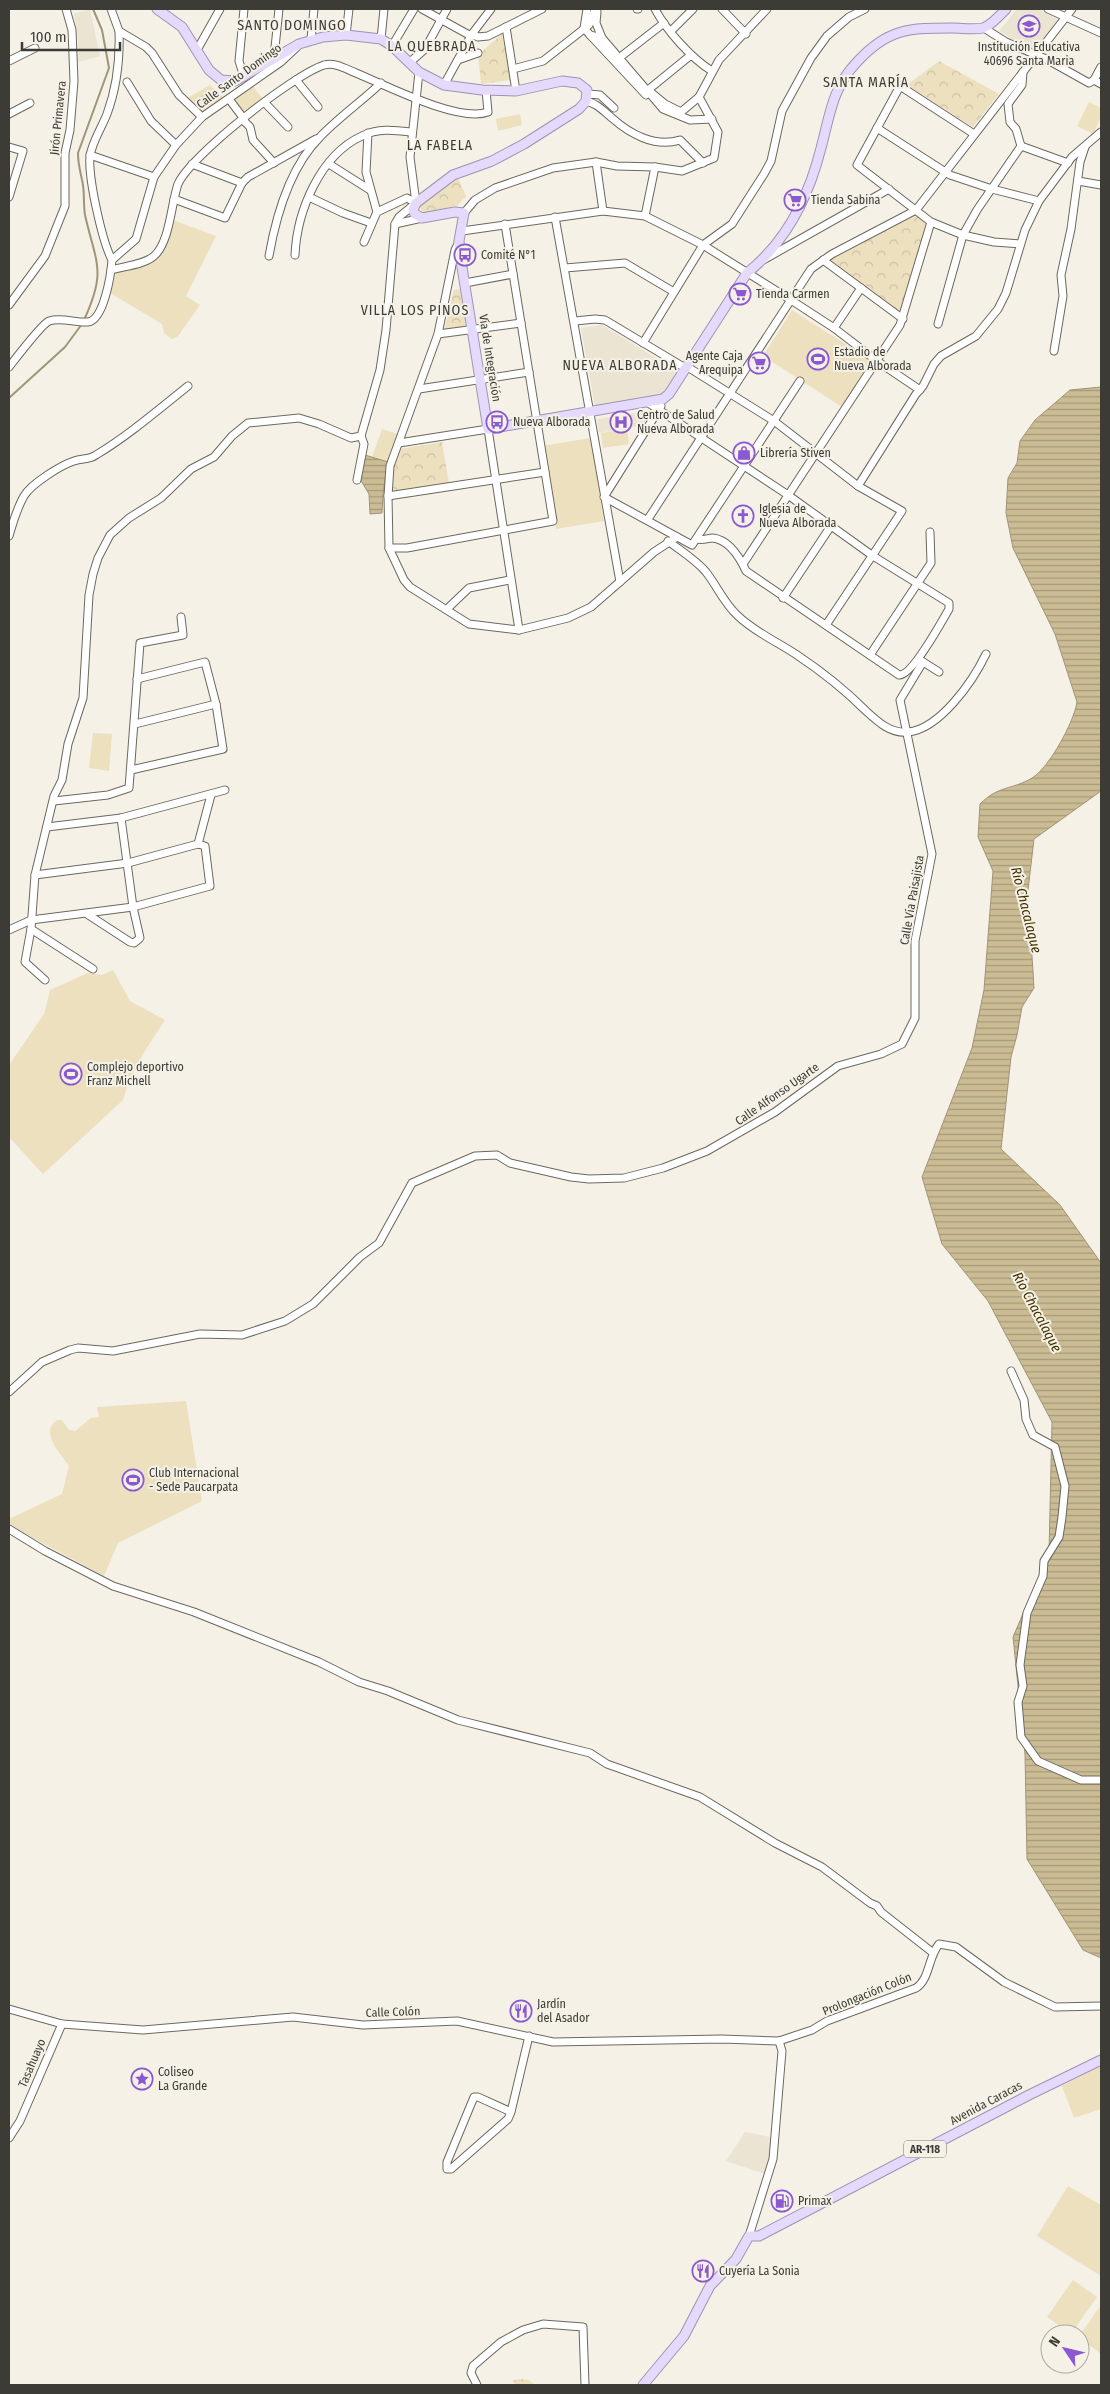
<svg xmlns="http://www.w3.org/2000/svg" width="1110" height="2394" viewBox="0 0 1110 2394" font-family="'Fira Sans Condensed',sans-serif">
<defs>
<pattern id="park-crowns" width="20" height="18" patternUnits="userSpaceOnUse" patternTransform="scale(1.25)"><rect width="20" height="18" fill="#ece0bf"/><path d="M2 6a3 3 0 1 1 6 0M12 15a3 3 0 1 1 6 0" fill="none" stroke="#cbc1a5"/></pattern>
<pattern id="water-rules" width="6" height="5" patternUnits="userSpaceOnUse" patternTransform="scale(1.25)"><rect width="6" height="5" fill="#cbbc94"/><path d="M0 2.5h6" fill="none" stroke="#a69a7a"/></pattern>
</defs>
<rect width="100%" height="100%" fill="#f5f1e6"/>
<g fill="#ebe4d2">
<path d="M90 9 100 56 78 62V40L74 14Z"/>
<path d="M1017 9H1038L1058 20 1034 52 999 31Z"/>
<path d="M602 325 679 372 663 394 595 407 581 328Z"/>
<path d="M647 411 651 413 643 425 599 433 597 419Z"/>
<path d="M745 2132 770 2137V2159L765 2174 726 2161Z"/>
</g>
<g fill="#ece0bf">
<path d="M253 86 262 98 242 113 233 101Z"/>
<path d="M1089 102 1101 108V117L1093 134 1077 126Z"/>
<path d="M520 114 522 125 498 131 496 119Z"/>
<path d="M173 220 216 236 186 296 200 305 178 336 172 339 164 333 162 324 110 293 116 272 154 261 158 257Z"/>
<path d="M792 310 872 361 842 407 763 356Z"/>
<path d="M382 429 398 434 388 462 372 457Z"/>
<path d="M627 429 629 444 603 448 601 433Z"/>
<path d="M591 438 604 521 556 529 542 446Z"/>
<path d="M93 733 112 734 109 771 89 768Z"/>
<path d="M113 970 130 1001 165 1020C148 1046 131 1070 123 1100L43 1174 9 1137V1065L44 1014 50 990 88 973 102 975Z"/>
<path d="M186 1401 202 1501 118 1543 104 1576 9 1525V1519L62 1494 69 1466C60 1452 39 1433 57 1420H62L69 1430 75 1431 91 1418 99 1417 97 1407Z"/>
<path d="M1101 2066V2109L1074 2118 1062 2086Z"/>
<path d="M1068 2186 1101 2205V2276L1037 2236Z"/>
<path d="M1073 2280 1097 2297 1071 2334 1047 2317Z"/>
<path d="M1101 2305V2354L1080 2338V2335Z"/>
</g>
<g fill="url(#park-crowns)">
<path d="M502 34 511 80 481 84 478 55Z"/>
<path d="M939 61 999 94 973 127 907 85Z"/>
<path d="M210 85 224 98 201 111 186 99Z"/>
<path d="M458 178 466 196 458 205 424 214 419 206Z"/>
<path d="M916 214 927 225 900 314 828 260Z"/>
<path d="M460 289 466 328 444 331 454 290Z"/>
<path d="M442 442 449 483 391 492 393 466 400 449Z"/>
<path d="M519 2379 529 2380 535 2385H516L512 2381Z"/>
</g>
<g fill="url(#water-rules)" stroke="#a09578">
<path d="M1101 387V791L1034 839 1026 907 1031 940 1034 988 1022 1007 1017 1035 1011 1057 1001 1149 1060 1205 1101 1263V1958L1083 1950 1027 1859 1025 1754 1013 1637 1049 1553 1052 1422 988 1301 942 1244 922 1177 972 1048 984 990 993 871 978 837 980 804C999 785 1012 790 1032 778 1049 768 1074 722 1077 702L1055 634 1013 548 1006 513 1008 478 1017 463 1020 441 1035 420 1070 390Z"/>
<path d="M365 455 388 462 383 494 382 513 370 514 369 494 360 479Z"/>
</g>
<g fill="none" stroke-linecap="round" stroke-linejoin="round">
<g stroke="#a09578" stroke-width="2">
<path d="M84 320C107 270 96 264 85 215 83 203 85 191 82 180 80 170 78 164 78 153L109 68 102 30 93 9"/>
<path d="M9 398 65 347 82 324"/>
</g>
<g stroke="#6c685f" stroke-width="9">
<g id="minor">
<path d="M111 9 119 31 146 47 152 53 179 95 202 117"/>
<path d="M244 9 239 61 244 77"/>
<path d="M422 9 471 36"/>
<path d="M587 9 584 28 590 35 602 38 663 109 690 120 712 119"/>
<path d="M637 9H638"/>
<path d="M655 9C666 30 692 59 712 71"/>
<path d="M722 9 746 34"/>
<path d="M1048 9 1101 33"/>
<path d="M597 12 596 23 602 38"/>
<path d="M506 27 516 91"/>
<path d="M984 28 1006 42 1046 59 1089 83 1094 80 1101 84"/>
<path d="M671 31 693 9"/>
<path d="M472 34 478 37 488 36 542 9"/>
<path d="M346 35 349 9"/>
<path d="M590 35 646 95"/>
<path d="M311 39 314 9"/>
<path d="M381 39 384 9"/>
<path d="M392 46 414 9"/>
<path d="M197 50 220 9"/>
<path d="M691 55 648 90 665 104 681 112 699 97"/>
<path d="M274 57 279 9"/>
<path d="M619 58 664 23"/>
<path d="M458 60 478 53"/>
<path d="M9 61 35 48"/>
<path d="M409 63 425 49 447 9"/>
<path d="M513 69 543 61 589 25 595 9"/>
<path d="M296 80 318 107"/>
<path d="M1094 80 1101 67"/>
<path d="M127 82 151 121 176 145"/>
<path d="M444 85 472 34 491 9"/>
<path d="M588 94 600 95 614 108"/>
<path d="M229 99 244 119"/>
<path d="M586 101C598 104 602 110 612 118 630 134 655 148 680 140L703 163"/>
<path d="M265 103 288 127"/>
<path d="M9 114 30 103"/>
<path d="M243 120 250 127 253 140 274 163"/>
<path d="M877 128 950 175 992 189 1039 201"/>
<path d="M368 133 366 172 377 212"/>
<path d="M974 134 900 86 857 165 931 222 963 235 994 242 1020 244"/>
<path d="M1021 146 1016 129 1010 122 1008 104 1022 85 1023 72"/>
<path d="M1021 146 1068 163"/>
<path d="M9 147 23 151 9 197"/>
<path d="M90 155 154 177"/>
<path d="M596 162 603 211"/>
<path d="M192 164 242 183 248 177 316 139"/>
<path d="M329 164 370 190"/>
<path d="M1078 181 1101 185"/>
<path d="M309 197 343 213 371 223"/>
<path d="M174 199 225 218 242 183"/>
<path d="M416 203 410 157 419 72"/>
<path d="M464 213 475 200 495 188 553 168 596 162 617 166 655 167 682 171 714 158 718 132 699 97 719 60 767 9"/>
<path d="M645 216 655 167"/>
<path d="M555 217 620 582"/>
<path d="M395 224 422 218"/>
<path d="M462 231 603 211 645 216 703 245 791 300 834 328 877 361 920 390"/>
<path d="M364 242 377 212 407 198 416 203"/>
<path d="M459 242 455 250 438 334 390 466 388 496 389 548 404 580 410 587 469 624 519 630 568 618 591 607 654 552 677 537"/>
<path d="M295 255C297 211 320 155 362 136 378 128 394 130 411 132"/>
<path d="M269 256C276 216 290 167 320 137 338 118 361 102 381 83"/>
<path d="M765 259 889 189"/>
<path d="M112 260C102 241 88 178 90 156 92 142 102 127 107 114 117 87 120 59 119 31"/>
<path d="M823 260 903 319"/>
<path d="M565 268 625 263 674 292"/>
<path d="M111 270C124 266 144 265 154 256 170 242 171 204 178 184 190 156 293 75 324 65 335 62 346 69 356 73 385 85 459 123 488 112L486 90"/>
<path d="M465 283 513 274"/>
<path d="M9 305 45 256 65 206V153L70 130 74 81 72 30 66 9"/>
<path d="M575 321 595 319 605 320 682 366H686L774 421 858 486 902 511 826 625"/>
<path d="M938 324 963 235 977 210 1021 146"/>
<path d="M834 328 861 288"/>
<path d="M438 334 521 323"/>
<path d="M643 343 703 245 732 224 764 174 771 161 782 111 811 58 827 36 849 17 865 9"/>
<path d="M1054 351 1063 296 1061 275 1071 229 1080 162 1085 147"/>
<path d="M9 367C16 358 42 324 49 321 62 317 75 323 88 322 104 320 111 274 112 260L136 239 154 177 176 145 202 117 281 62 297 47"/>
<path d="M419 389 529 372"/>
<path d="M647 402 788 495 873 556 949 603V609C942 621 912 676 899 675L746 571C740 558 729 540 713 538 707 538 703 541 697 539"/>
<path d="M661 406 604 497 692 545 800 381"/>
<path d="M399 443 488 429 519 630"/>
<path d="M357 480 364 444 361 436 380 370 386 330 395 224 399 217 416 203"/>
<path d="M858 486 916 394 923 386 934 364 941 356 976 336 998 309 1006 293 1025 230 1039 201 1072 157 1101 132"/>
<path d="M388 496 545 472"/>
<path d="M648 519 811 269 832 254 916 210 1072 9"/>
<path d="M9 536C13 522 17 508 24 496 31 484 61 465 74 461 82 458 89 460 96 455 129 435 158 410 188 386"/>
<path d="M668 541C681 551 696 560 706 572 717 586 724 603 737 615 754 632 778 642 797 655 821 671 845 690 865 710 877 721 890 734 908 732 940 729 973 681 986 654"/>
<path d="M389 548H407L553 521 505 224"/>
<path d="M743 564 900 325 931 222"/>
<path d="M783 598 831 526"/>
<path d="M447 609 469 588 510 580"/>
<path d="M870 655 931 563 930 532"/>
<path d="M920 660 939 672"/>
<path d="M135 724 216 704"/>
<path d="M131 770 223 749 216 704 205 662 137 679"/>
<path d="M54 801 108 795 129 788 140 643 183 635 181 617"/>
<path d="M47 827 121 818 225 790"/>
<path d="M198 844 211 795"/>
<path d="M87 914 130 942 134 943 140 938 133 907 121 818"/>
<path d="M31 929 93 969"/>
<path d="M9 930 31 920 133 907 210 886 205 846 198 844 128 863 35 875"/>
<path d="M45 980 25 962 31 929 35 875 54 796 62 780 68 744 83 698 89 595 93 574 98 558 110 535 129 518 161 498 191 469 214 457 232 436 248 423 299 418 319 424 351 438 361 436"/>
<path d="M1011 1371 1024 1400 1026 1419 1033 1435 1055 1447 1065 1486 1062 1517 1059 1537 1044 1561 1043 1576 1027 1613 1020 1665 1023 1686 1018 1702 1021 1737 1038 1761 1081 1780H1101"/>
<path d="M9 1392 42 1362 70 1350 78 1348 113 1351 200 1334 242 1335 285 1321 313 1304 360 1257 379 1243 412 1183 475 1156 497 1155 510 1163 571 1177 589 1179 624 1178 663 1168 707 1151 775 1112 838 1066 881 1054 902 1044 915 1018V941L932 854 900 700 923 662"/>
<path d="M9 1529 45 1551 113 1586 194 1612 319 1662 359 1682 388 1691 458 1720 590 1753 607 1764 700 1797 775 1843 822 1867 870 1903 877 1906 881 1912 932 1952"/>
<path d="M9 2009 62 2024 143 2030 293 2017 363 2025 457 2021 553 2042 722 2039 779 2041"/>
<path d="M779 2041 812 2030 827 2021 916 1988C930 1979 928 1957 939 1944L956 1947 1004 1982 1055 2007 1101 2006"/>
<path d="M511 2112 478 2097H474L447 2162V2169H451L508 2119 511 2112 529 2036"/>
<path d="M9 2138 20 2121 62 2024"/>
<path d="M749 2236 773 2159 782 2051 779 2041"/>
<path d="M477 2385 471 2373 473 2366 501 2342 523 2330 543 2324 583 2327 585 2385"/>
</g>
</g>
<g stroke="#9f93b5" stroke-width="11">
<g id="major">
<path d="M157 9 182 27 209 70 221 80 235 81 299 44 323 37 346 35 381 39 392 46 419 72 444 85 482 90 516 91 562 81 578 83 587 90 586 101 579 109 524 144 492 161 453 175 416 203 413 210 415 214 422 218 455 212 464 213 459 241 461 261 488 429 663 399 669 394 747 273C786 242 809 196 821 148 830 115 832 88 857 62 888 28 910 28 952 28 962 28 974 30 983 28 992 25 1000 15 1006 9"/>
<path d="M643 2385 684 2336 710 2286 736 2259 749 2236H759L1029 2095 1101 2060"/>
</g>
</g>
<use href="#minor" stroke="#fff" stroke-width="7"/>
<use href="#major" stroke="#e5dafb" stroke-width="9"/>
</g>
<defs>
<g id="school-ring" transform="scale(1.125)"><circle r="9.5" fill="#f5f1e6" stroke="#8a58d1" stroke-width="1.5"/><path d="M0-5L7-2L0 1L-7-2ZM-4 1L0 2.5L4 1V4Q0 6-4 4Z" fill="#8a58d1"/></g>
<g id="supermarket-ring" transform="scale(1.125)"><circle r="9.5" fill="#f5f1e6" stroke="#8a58d1" stroke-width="1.5"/><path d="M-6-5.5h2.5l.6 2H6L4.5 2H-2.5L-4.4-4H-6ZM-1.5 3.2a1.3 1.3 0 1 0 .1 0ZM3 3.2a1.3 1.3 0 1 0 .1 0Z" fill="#8a58d1"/></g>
<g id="bus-ring" transform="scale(1.125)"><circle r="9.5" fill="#f5f1e6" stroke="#8a58d1" stroke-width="1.5"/><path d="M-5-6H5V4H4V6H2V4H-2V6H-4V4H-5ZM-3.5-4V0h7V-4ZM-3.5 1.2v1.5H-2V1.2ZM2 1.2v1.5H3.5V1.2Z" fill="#8a58d1"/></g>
<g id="stadium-ring" transform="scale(1.125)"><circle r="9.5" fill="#f5f1e6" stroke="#8a58d1" stroke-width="1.5"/><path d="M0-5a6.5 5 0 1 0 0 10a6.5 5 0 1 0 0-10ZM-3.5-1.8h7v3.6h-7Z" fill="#8a58d1"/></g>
<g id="hospital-ring" transform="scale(1.125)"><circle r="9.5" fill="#f5f1e6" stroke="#8a58d1" stroke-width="1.5"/><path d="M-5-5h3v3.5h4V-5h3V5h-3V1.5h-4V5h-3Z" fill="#8a58d1"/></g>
<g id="shop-ring" transform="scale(1.125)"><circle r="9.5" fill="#f5f1e6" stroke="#8a58d1" stroke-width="1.5"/><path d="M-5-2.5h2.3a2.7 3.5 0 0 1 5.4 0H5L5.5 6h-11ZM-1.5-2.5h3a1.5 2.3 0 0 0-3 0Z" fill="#8a58d1"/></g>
<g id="church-ring" transform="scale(1.125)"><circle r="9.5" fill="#f5f1e6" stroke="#8a58d1" stroke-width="1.5"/><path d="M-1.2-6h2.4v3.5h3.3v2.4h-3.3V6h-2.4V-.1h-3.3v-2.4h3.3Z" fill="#8a58d1"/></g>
<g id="restaurant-ring" transform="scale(1.125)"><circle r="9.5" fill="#f5f1e6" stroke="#8a58d1" stroke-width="1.5"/><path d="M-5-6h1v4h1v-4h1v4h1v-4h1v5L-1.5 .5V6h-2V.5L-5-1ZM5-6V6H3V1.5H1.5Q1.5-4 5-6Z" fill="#8a58d1"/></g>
<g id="sight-ring" transform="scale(1.125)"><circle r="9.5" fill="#f5f1e6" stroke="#8a58d1" stroke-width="1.5"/><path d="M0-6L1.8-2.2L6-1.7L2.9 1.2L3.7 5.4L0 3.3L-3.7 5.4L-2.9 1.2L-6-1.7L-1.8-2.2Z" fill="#8a58d1"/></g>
<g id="fuel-ring" transform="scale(1.125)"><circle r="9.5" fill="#f5f1e6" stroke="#8a58d1" stroke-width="1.5"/><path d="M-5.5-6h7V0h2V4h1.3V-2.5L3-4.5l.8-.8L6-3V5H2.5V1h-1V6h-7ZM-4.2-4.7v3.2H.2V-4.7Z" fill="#8a58d1"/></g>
</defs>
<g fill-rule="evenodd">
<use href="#school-ring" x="1029" y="26"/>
<use href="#supermarket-ring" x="795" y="200"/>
<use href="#bus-ring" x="465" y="255"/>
<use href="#supermarket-ring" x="740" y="294"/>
<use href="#stadium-ring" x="818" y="359"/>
<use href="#supermarket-ring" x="759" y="363"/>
<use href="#bus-ring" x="497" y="422"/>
<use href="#hospital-ring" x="621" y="422"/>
<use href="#shop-ring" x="744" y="453"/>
<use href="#church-ring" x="743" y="516"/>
<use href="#stadium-ring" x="71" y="1074"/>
<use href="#stadium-ring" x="133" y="1480"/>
<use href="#restaurant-ring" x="521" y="2011"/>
<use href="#sight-ring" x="142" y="2079"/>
<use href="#fuel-ring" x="782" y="2201"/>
<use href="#restaurant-ring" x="703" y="2271"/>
</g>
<g text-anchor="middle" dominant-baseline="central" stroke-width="4" stroke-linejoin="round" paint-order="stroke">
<rect fill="#f5f1e6" stroke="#74726b" stroke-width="1" x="904" y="2140.5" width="42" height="17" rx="4"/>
<g font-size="11" font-weight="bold" fill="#3c3b36">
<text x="925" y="2149">AR-118</text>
</g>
<g font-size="12" fill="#3c3b36" stroke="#f5f1e6" text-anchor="start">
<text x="1029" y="47" text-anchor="middle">Institución Educativa<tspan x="1029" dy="14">40696 Santa Maria</tspan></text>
<text x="811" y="200">Tienda Sabina</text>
<text x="481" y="255">Comité N°1</text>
<text x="756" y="294">Tienda Carmen</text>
<text x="834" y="352">Estadio de<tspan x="834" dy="14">Nueva Alborada</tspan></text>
<text x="743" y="356" text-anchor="end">Agente Caja<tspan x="743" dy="14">Arequipa</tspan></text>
<text x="637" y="415">Centro de Salud<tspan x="637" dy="14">Nueva Alborada</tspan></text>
<text x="513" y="422">Nueva Alborada</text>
<text x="760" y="453">Librería Stiven</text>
<text x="759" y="509">Iglesia de<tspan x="759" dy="14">Nueva Alborada</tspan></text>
<text x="87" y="1067">Complejo deportivo<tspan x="87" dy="14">Franz Michell</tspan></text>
<text x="149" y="1473">Club Internacional<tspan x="149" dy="14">- Sede Paucarpata</tspan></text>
<text x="537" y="2004">Jardín<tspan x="537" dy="14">del Asador</tspan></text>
<text x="158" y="2072">Coliseo<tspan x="158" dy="14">La Grande</tspan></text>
<text x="798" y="2201">Primax</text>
<text x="719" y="2271">Cuyería La Sonia</text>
</g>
<g font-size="12" fill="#3c3b36" stroke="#f5f1e6">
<text transform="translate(239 76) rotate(-36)">Calle Santo Domingo</text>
<text transform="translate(58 118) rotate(-84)">Jirón Primavera</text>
<text transform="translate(490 358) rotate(81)">Vía de Integración</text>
<text transform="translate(912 900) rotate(-80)">Calle Vía Paisajista</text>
<text transform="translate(777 1094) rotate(-35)">Calle Alfonso Ugarte</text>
<text transform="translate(867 1994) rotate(-22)">Prolongación Colón</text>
<text transform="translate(393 2012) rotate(-2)">Calle Colón</text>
<text transform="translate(32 2063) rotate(-67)">Tasahuayo</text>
<text transform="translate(986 2103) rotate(-28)">Avenida Caracas</text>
</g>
<g font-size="14" letter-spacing="1" fill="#3c3b36" stroke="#f5f1e6">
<text x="292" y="25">SANTO DOMINGO</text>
<text x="432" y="46">LA QUEBRADA</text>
<text x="866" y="82">SANTA MARÍA</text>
<text x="440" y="145">LA FABELA</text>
<text x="415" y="310">VILLA LOS PINOS</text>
<text x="620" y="365">NUEVA ALBORADA</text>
</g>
<g font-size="14" font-style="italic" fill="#423200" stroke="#f5f1e6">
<text transform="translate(1026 910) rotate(76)">Río Chacalaque</text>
<text transform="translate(1037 1312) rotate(62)">Río Chacalaque</text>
</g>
</g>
<rect width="1110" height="2394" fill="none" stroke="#3c3b36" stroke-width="20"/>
<g transform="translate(1065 2349) rotate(305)"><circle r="24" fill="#f5f1e6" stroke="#aba8a0"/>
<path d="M0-4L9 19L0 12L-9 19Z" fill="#8a58d1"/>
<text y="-8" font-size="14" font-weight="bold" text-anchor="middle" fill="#3c3b36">N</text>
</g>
<path d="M22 42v8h98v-8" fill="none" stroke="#3c3b36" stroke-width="2.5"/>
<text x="30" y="42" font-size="15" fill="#3c3b36" stroke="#f5f1e6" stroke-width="4" paint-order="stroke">100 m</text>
</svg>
